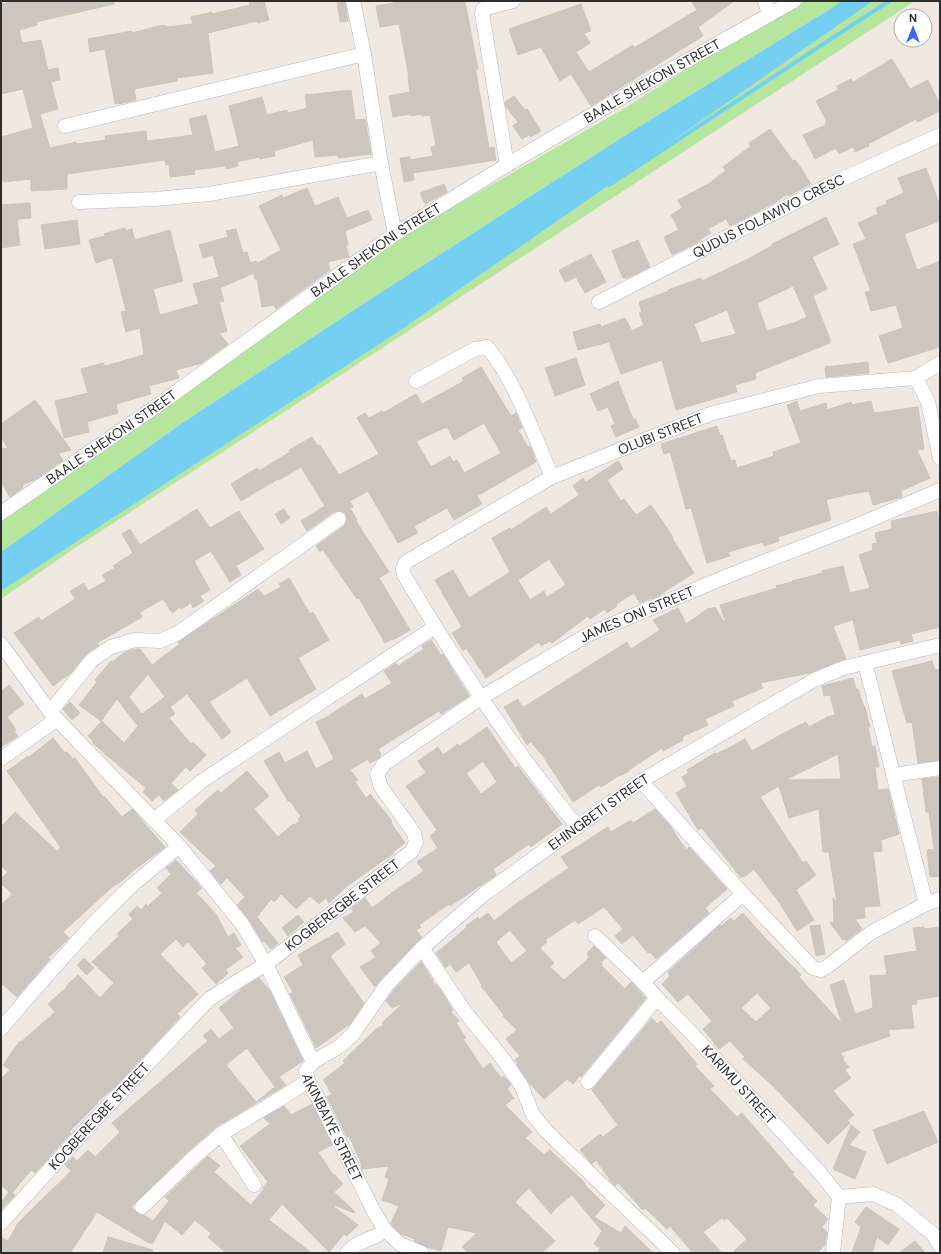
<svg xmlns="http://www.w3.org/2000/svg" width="941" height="1254" viewBox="0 0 941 1254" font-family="'DM Sans',sans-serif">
<rect width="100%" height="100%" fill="#efe9e1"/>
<g fill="#b6e59e">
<path d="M796 1H843L629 133 363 304 181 424 1 552V515L399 238 625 108Z"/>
<path d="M873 1H915L75 548 1 599V591L401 330Z"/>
</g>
<path fill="#75cff0" d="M843 1H873L401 330 1 591V552L181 424 363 304 629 133Z"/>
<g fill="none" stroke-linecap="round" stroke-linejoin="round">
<path stroke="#75cff0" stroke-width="4" d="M609 185 889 1"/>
</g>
<g fill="#cbc7bf" stroke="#cbc5ba" fill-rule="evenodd">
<path d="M14 1H114V4L36 22 37 25 19 30 22 43 41 40 48 70 58 68 60 80 51 82 58 109 40 114 50 148 76 142 77 144 106 140 105 136 146 131 147 141 193 135 189 119 206 115 215 152 239 146 229 106 262 97 267 115 287 110 288 113 307 108 305 95 351 90 355 120 365 119 371 154 338 158V155L315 157 313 140 274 151 275 156 260 159 259 157 237 162 238 166 226 169 225 166 194 170 195 174 170 177 169 164 166 165 165 160 67 174V189L31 191V179L3 182 1 159V137L33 128 23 89 1 94V4Z"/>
<path d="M249 1H264L269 20 258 23 257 21 208 33 213 73 177 78V81L134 89 136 100 118 104V103L115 104 105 49 90 52 88 39 132 31V33L162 25V26L165 25 166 27 193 24 191 17 212 12V14L250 5Z"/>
<path d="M337 1H345L348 21 340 22Z"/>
<path d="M394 1H465L478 70 475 66 489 148 494 147 496 160 413 173 414 180 404 182 400 158 410 157V160L433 156 431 147 436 146 430 115 422 116 421 114 411 116 410 114 393 117 389 96 410 92 408 77H409L399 24 380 27 376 6 394 3Z"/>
<path d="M691 1H734L698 27 703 36 591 106 571 74 560 81 541 47 518 55 509 29 581 4 591 31 584 33 590 43 576 52 589 72 633 45 634 48 697 10Z"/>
<path d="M892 59 910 89 928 80 940 105V111L917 122 916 119 868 144 869 146 855 152 853 147 839 154 836 148 815 159 803 135 826 125 825 123 827 122 816 101 838 90 837 86 851 79 853 82Z"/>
<path d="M514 96 525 110 527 109 541 131 531 137 529 135 522 139 513 126 518 122 506 107 505 102Z"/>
<path d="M770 129 793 161 795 160 803 171 811 184 788 196 787 194 776 202 730 226 726 219 708 229 711 233 699 240 700 241 672 255 664 237 679 230 671 215 682 208 678 200 712 182V181L726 171 723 167 751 146 749 143Z"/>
<path d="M926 168 940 206V221L904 234 917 270 940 261V347L888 363 879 336 903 328 896 305 871 311 865 292 871 291 853 244 866 239 858 223 878 214 876 208 887 204 886 201 904 193 898 178Z"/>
<path d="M444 184 447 192 425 204 420 193Z"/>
<path d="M307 188 315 206 338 197 347 218 368 210 372 220 345 231 348 245H346L349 257 328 262 330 270 276 309 274 305 262 307 257 279H255L254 273 220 288 224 301 219 302 227 331 219 333 228 344 202 363 176 370 179 378 149 386 151 394 116 404 118 413 87 422 89 432 64 438 55 401 88 393 81 369 103 363 105 366 144 355 140 328 126 332 121 312 126 311 113 260 111 258 96 263 89 240 105 236 104 234 125 228V231L132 229 135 240 170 230 183 281 153 289 160 315 199 304 193 284 219 277 213 255 203 258 199 245 228 237 226 231 236 229 243 253 247 252 250 263 256 261 258 263 281 250 259 206 282 195 283 198Z"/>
<path d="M30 203 31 218 17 219 20 245 1 248V224H3L1 205Z"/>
<path d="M826 217 839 244 812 257 827 289 813 296 830 339V343L755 373 756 379 735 385 737 392 676 410 662 360 621 374 609 342 578 350 573 332 600 324 601 327 625 318 632 331 644 325 639 313 642 312 639 302 669 291 668 290 701 278 702 281 748 259 773 245 772 244ZM793 286 807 317 796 322 767 331 757 303ZM727 310 736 334 701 343 694 324Z"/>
<path d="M77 220 80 244 45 249 41 225Z"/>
<path d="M638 240 650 267 627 278H623L612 251Z"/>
<path d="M591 254 606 282 585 293 576 277 565 282 559 270Z"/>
<path d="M576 358 585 385 555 396 545 368Z"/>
<path d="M868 362 869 373 826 377 825 367Z"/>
<path d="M481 367 511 416 516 413 522 428 518 430 528 447 530 446 536 462 477 496 482 504 454 520 447 508 414 526 418 533 398 543 368 491 350 501 353 507 350 508 357 520 356 521 389 572 379 578 410 630 393 640 392 639 385 643 359 598 357 599 323 550 320 552 316 546 344 526 347 519 346 514 342 511 334 512 307 531 301 521 325 506 301 467 279 480 278 479 241 501 231 484 257 468 259 471 290 452 289 450 312 437 318 446 320 445 339 475 379 454 357 418 365 413 369 418 382 411 383 413 416 394 422 404 464 381 462 378ZM484 423 501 453 464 473 457 460 453 462 450 456 431 467 416 441 447 427 454 440Z"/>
<path d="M618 381 633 419H635L639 427 616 437 611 426 615 424 608 407 598 411 590 394Z"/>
<path d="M35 400 71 450 58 453 63 460 36 479 22 485 23 487 10 497 3 485 1 471V449L8 448 1 437V424Z"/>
<path d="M797 401 800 411 826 403 827 410 851 402 852 405 871 401 874 413 918 407 924 449 917 450 930 478 901 491 902 497 873 505 869 491 841 496 826 500 831 520 778 537 779 541 764 546 763 542 728 552 730 556 707 563 691 508 686 509 670 452 664 454 661 444 717 426 720 436 722 435 731 461 735 460 737 468 774 456 773 452 801 443 787 405Z"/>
<path d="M618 461 623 469 607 480 621 501 624 499 636 515 651 505 673 537 672 538 694 573 656 597 649 599 640 603 634 593 616 604 617 606 607 613 605 609 590 619 588 616 552 643 550 641 541 646 539 642 486 678 466 648 463 651 452 633 462 627 435 580 453 570 469 598 510 572 492 538 510 528 511 530 546 507 551 514 579 495 573 486 583 478 586 482ZM549 559 566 585 547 597 544 591 530 600 518 580Z"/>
<path d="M197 509 210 528 239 511 264 549 236 566 241 575 230 582 211 551 194 561 210 590 200 596 204 601 193 608 191 603 181 609 180 607 172 613 163 599 140 612 142 617 97 643 99 645 86 654 71 673 53 686 14 633 39 617 41 621 75 599 70 591 84 583 88 591 106 581 102 575 115 568 113 566 133 553 122 534 130 529 140 545Z"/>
<path d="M284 509 290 518 281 524 275 514Z"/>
<path d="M937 511 940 528V561H938L940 579V627L911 634 913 641 901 644 900 640 860 650 853 620 833 626 846 659 809 673 760 683 763 688 732 701 734 706 705 719 708 725 682 737 683 740 663 751 662 748 629 770V771L620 776V775L601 787 599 785 573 802 543 756 531 742 527 745 504 707 518 699 522 707 524 706V707L627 642 631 649 660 630 653 620 678 608 686 624 709 608 710 609 715 607 723 621 725 620 720 605 777 588 776 586 792 582V581L823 573 822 571 843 566 850 593 870 588 859 555 873 550 872 544 877 543 875 533 892 529 891 521Z"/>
<path d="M289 578 310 614 313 612 329 640 298 658 316 689 270 716 247 678 209 702 231 732 222 739 187 694 170 707 175 714 169 718 191 744 193 742 206 755 190 771 186 767 171 783 178 790 164 801 159 795 152 801 143 792 146 788 105 754 92 742 93 741 88 736 102 721 124 743 138 726 117 699 101 721 79 705 97 682 95 680 111 661 112 662 125 652 136 649H140L152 665 180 644 178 642 258 589 264 596 281 587 279 584ZM148 674 165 697 142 714 129 697Z"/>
<path d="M431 640 441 655 443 654 469 696 441 714 439 711 378 749 381 755 379 758 370 763 368 759 350 770 358 780 355 782 366 798 370 794 392 821 391 823 405 843 393 852 394 853 347 886 329 903 326 898 319 904 310 896 296 909 281 894 274 902 271 899 257 917 278 943 271 949 264 941 263 942 249 920 237 905 245 897 227 878 221 884 210 871 216 866 180 832 198 814 195 810 210 797 218 790 221 793 247 771 269 796 254 809 278 837 293 824 294 825 300 821 298 819 301 816 290 801H288L264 761 279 752 285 763 307 751 316 769 334 759 325 740H324L316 722 325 718 362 694 365 699 392 683 384 671 396 663 398 666 424 649 422 646Z"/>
<path d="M932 661 935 670 940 669V760L918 763 912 722 907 723 892 671Z"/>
<path d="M853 678 856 689H858L864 707H865L870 727H868L872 747 875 746 879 767H875L878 790 888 789 899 834 881 840 882 851 873 852 880 906 864 907 865 918 855 919 862 929 846 941 844 939 843 940 830 923 834 922 833 898 837 904 829 852H823L819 809 789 818 779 786 760 797 803 863 806 861 816 875 796 890 814 920 797 931 779 902 756 872 754 869 744 877 743 876 741 878 702 828 698 830 676 793 687 786 682 777 689 773 687 770 715 753 716 754 724 750H725L745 739 752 751 782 734 806 722 809 727 826 718V717L835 715 830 695 824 696 822 686ZM838 754 841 779 785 780Z"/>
<path d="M9 685 24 704 7 717 16 730 14 731 18 736 1 747V691Z"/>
<path d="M70 702 80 713 72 720 63 709Z"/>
<path d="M487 727 515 768 518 766 562 824 531 847 529 844 493 869 496 875 489 880 450 906 449 904 419 925 421 927 416 930 422 937 380 980 375 987 360 967 376 957 371 951 381 943 365 926 355 932 343 918 354 912 351 909 365 898 372 908 393 892 424 871 417 862 438 848 430 836 437 830 406 786 426 773 418 761 438 747 443 755 458 744 460 746ZM483 761 497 782 481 794 466 773Z"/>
<path d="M53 738 65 753 67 752 73 759 75 758 103 797 104 796 122 817 132 809 165 847 130 873V874L122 881 112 887 63 932 69 938 48 958 50 959 17 997 1 983V905L12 894 1 883V879L8 872 1 866V827L15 812 57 851 61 848 7 771 28 756 29 757Z"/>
<path d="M940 777V848L934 849 929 812H926L922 779Z"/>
<path d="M655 809 671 827 686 850 689 847 727 889 705 908 709 913 656 959 650 952 648 953 633 935 622 944 615 936 623 929 604 907 578 924 575 920 545 940 547 942 540 948 554 963 550 967 564 980 589 958 588 956V952L594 946 606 958 601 962 603 964 601 965 625 989 631 982 646 998 581 1077 580 1075 573 1084 567 1079 544 1099 530 1084 517 1065 518 1064 515 1060 520 1056 506 1039 517 1030 503 1016 504 1015 481 986 482 985 469 963 456 972 450 964 446 968 436 953 452 940 467 927 466 926 478 917 479 920 488 913 494 921 517 903 569 868 561 857 608 827 611 832 631 820 633 823ZM510 930 527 951 511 963 496 942Z"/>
<path d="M940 849V876L930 877 927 850Z"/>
<path d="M176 860 202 888 196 893 216 914 228 937 234 933 241 945 235 948 243 957 225 970 228 973 216 984 202 968 207 964 188 942 183 947 176 939 160 954 198 994 177 1014 180 1017 116 1086 97 1102 98 1103 69 1132 71 1133 35 1173 31 1170 12 1193 15 1195 1 1210V1202L9 1192 1 1185V1079L10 1070 3 1065 20 1041 21 1042 55 1012 48 1004 67 987 66 986 78 975 100 998 114 983 92 962 119 936 117 934 133 919 129 914 137 906 141 910 146 904 148 906 162 893 157 888 171 874 166 868Z"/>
<path d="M743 913 766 939 792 966H793L801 975 799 977 842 1024 830 985 844 980 855 1014 873 1008 870 976 887 975 884 956 917 951 913 928 924 927V929L940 927V996L916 1000 917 1004 911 1005 914 1028 888 1030 890 1036 840 1053 844 1058 842 1059 849 1067 845 1070 851 1078 833 1091 854 1115 847 1121 850 1123 828 1144 772 1085 743 1059 745 1057 730 1041 719 1049 703 1029 712 1021 688 994 678 1002 662 984 670 976 668 972 720 925 721 926 731 918 734 921ZM757 993 771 1008 756 1022 741 1008Z"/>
<path d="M298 915 304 922 288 936 282 928Z"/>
<path d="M820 925 825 954 816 956 810 926Z"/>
<path d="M338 932 345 944 330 956 364 1003 350 1024 316 1048 290 994 293 992 284 977 303 965 298 955Z"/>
<path d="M84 958 94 968 87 975 77 965Z"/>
<path d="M421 962 433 980 432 981 440 989 453 1010 451 1012 459 1021 456 1023 466 1038 463 1039 483 1069 490 1063 501 1078 504 1076 511 1085 507 1089 514 1098 505 1105 532 1132 525 1138 544 1155 550 1150 585 1183 584 1184 605 1205 594 1217 621 1233 625 1226 653 1253H597L600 1248 594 1244 602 1231 572 1195 558 1206 551 1214 529 1188 515 1202 555 1241 542 1253H468L462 1247 477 1233 448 1227 441 1251 427 1247 414 1241 415 1239 401 1234 392 1225 391 1223 399 1206 382 1200 389 1179 385 1177 389 1166 362 1169 360 1158H359L349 1136 347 1137 327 1097 332 1094 328 1089 329 1088 323 1080 345 1063 343 1061 376 1029 384 1025 382 1023 403 1003 392 1008 386 1001 393 991Z"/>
<path d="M259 978 270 991 303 1061 279 1077 286 1085 223 1123V1122L216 1127 186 1153 131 1207 139 1215H144L153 1221 169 1201 165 1197 208 1156 220 1166 214 1172 251 1205 264 1189 263 1187 268 1182 240 1146 270 1124 264 1118 284 1106 291 1115 312 1104 332 1145 318 1152 333 1175 334 1174 343 1184 334 1192 355 1212 354 1213 335 1205 334 1207 358 1225 347 1236 344 1234 329 1252 282 1204 269 1220 312 1253H226L208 1237 211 1233 195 1220 182 1235 165 1221 153 1243H149L97 1212 70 1253H1V1237L8 1241 18 1223 71 1171 65 1165 73 1157 77 1161 88 1150 95 1157 120 1132 112 1123 208 1041 203 1036 211 1029 219 1039 234 1028 219 1008 241 990V989ZM247 1048 275 1087 256 1102 226 1065Z"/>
<path d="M652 1018 657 1024 661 1021 697 1064 695 1066 714 1086 710 1089 737 1117 742 1113 794 1173 792 1174 817 1201 813 1205 828 1219 822 1227 827 1232 825 1245 817 1253H732L747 1239 727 1218 724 1220 722 1218 703 1232 722 1253H693L670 1226 667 1229 645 1208 643 1210 618 1183 615 1186 611 1181 596 1160 592 1164 580 1150 600 1134 603 1137 618 1125 592 1090Z"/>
<path d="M924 1111 938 1142 887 1164 873 1130Z"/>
<path d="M851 1125 860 1132 849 1145 866 1152 855 1179 833 1169Z"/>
<path d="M866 1207 899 1229 888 1245 877 1237 872 1253H852L861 1227 855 1222Z"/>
<path d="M108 1237 153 1250 152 1253H103Z"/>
<path d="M915 1241 925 1253H899Z"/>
</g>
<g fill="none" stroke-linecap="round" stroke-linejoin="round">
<g stroke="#b4b7c1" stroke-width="15">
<g id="minor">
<path d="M353 1 364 54 381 163 395 234"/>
<path d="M765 1 769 15"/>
<path d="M65 126 364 54"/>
<path d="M507 165 482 13 483 9 513 1"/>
<path d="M79 202 155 199 209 194 381 163"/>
<path id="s1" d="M599 302 829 185 940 135"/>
<path d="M916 378 928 402 940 458"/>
<path d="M416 381 475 349 487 347C516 381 534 436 552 477"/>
<path id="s2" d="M1 513 161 403 395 234 507 165 636 89 794 1"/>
<path id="s3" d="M1 644 50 712 179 846 242 924 266 964 313 1062 306 1071 308 1081 317 1096 373 1210 385 1230 400 1244 422 1253"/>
<path d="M865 663 926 904"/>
<path d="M50 712 92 660 111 647 135 640 160 641 178 633 339 519"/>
<path d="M1 759 57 719"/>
<path d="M893 775 940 768"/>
<path d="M641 781 743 894 813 968 821 970 828 966 872 932 926 904 940 899"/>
<path d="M154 820 202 781 435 627"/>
<path id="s4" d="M578 827C512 749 456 662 404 575L403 568 406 562 552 477 710 414 819 386 916 378 940 363"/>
<path id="s5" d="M595 936 643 982 657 998 700 1042 821 1174 839 1197 833 1253"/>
<path d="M422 948 465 1012 503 1059 521 1085 533 1115 547 1132 673 1253"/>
<path d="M643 982 743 894"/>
<path d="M1 1029 34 990 92 925 129 888 179 846"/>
<path id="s6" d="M313 1062 340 1046 353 1034 386 986 422 948 484 894 641 781 814 680 843 668 940 645"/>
<path d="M588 1082 657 998"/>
<path d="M221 1134 254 1185"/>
<path d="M839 1197 873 1194 896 1204 933 1234 940 1246"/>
<path d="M142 1207 192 1159 221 1134 275 1102 308 1081"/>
<path id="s7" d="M1 1223 90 1125 209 999 266 964 412 851 416 842 414 833 381 787 377 774 384 764 482 697 589 634 730 575 851 528 940 490"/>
<path d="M347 1253 357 1244 376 1236 385 1230"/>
</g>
</g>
<use href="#minor" stroke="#fff" stroke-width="14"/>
</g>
<g text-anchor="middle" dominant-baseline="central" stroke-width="3.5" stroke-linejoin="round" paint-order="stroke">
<g font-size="14" fill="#2e2e2e" stroke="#fff">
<text stroke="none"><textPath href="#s2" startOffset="782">BAALE SHEKONI STREET</textPath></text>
<text stroke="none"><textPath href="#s1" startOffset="190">QUDUS FOLAWIYO CRESC</textPath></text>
<text stroke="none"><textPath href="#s2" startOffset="458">BAALE SHEKONI STREET</textPath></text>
<text stroke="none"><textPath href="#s4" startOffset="606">OLUBI STREET</textPath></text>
<text stroke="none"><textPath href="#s2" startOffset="134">BAALE SHEKONI STREET</textPath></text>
<text stroke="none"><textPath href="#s7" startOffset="953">JAMES ONI STREET</textPath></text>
<text stroke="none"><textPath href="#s6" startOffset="383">EHINGBETI STREET</textPath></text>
<text stroke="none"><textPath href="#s7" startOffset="469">KOGBEREGBE STREET</textPath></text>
<text stroke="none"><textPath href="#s5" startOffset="207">KARIMU STREET</textPath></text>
<text stroke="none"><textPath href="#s7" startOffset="145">KOGBEREGBE STREET</textPath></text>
<text stroke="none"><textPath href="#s3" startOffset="599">AKINBAIYE STREET</textPath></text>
</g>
</g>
<rect width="941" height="1254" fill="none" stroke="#2e2e2e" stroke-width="4"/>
<g transform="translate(913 28)"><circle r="19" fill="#ffffff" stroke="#ababab"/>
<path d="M0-3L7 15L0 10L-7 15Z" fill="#4264fb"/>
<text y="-6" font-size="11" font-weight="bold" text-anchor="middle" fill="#2e2e2e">N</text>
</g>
</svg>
